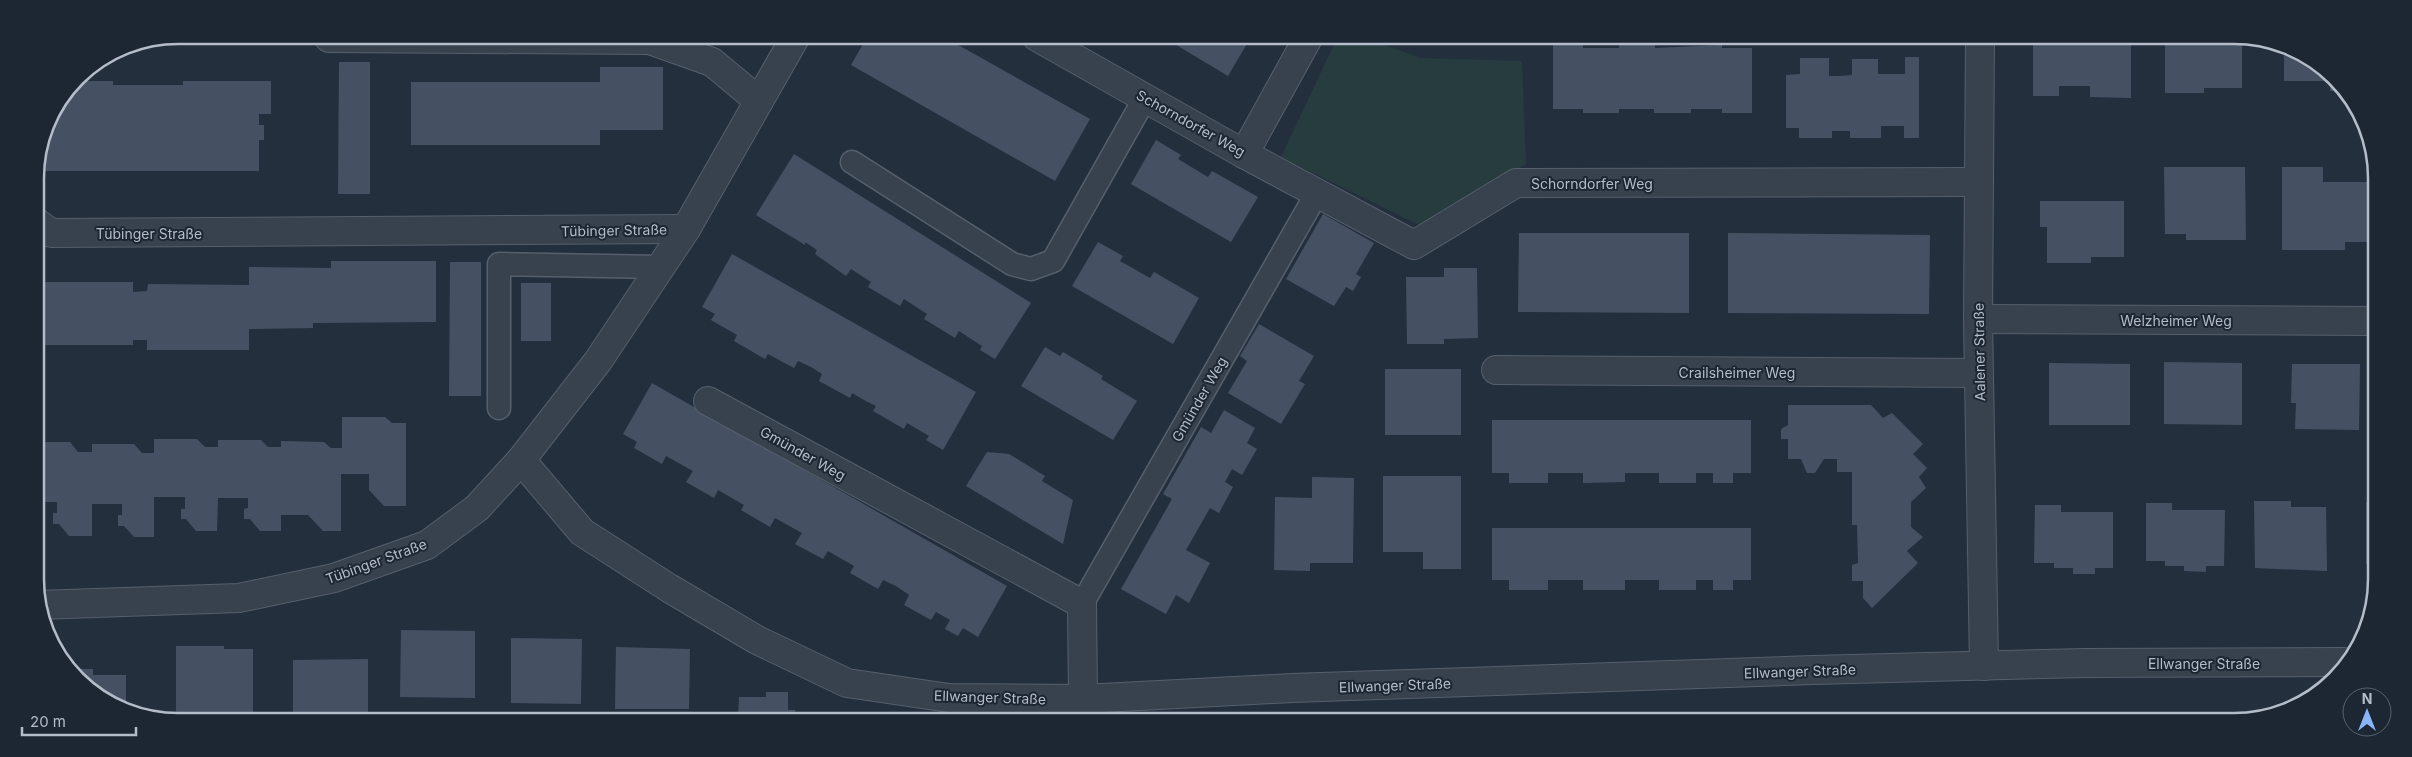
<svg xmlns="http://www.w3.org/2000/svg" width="2412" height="757" viewBox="0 0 2412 757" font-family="Inter,sans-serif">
<rect width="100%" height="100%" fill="#242f3e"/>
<path fill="#263c3f" d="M1337 38H1366L1421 58 1522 61 1526 164 1421 226 1281 157Z"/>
<g fill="#455162">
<path d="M867 37H944L1090 119 1055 181 851 65Z"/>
<path d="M1170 37H1251L1228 76 1168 40Z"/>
<path d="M2033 39H2131V98L2090 97V86H2059V96H2033Z"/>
<path d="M2165 40H2242V88H2204V93H2165Z"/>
<path d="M1619 44H1655V48L1722 45V48H1752V113H1722V109H1691V113H1654V109H1619V113H1583V109H1553V45H1583V48H1619Z"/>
<path d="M2284 47 2335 77 2343 91H2330L2331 81H2284Z"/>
<path d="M1905 57H1919V138H1904V126H1881V138H1850V131H1832V138H1799V128H1786V75L1800 74V58H1829V76H1839L1852 75V59H1878V74H1905Z"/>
<path d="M339 62H370V194H338Z"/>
<path d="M600 67H663V130H600V145H411V82H600Z"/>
<path d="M74 81H113V85H183V81H271V114H259V125H264V140H259V171H39V154L46 123Z"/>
<path d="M1156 140 1181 155 1178 159 1208 177 1212 171 1258 197 1231 242 1131 184Z"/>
<path d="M794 154 1031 303 995 359 980 350 982 346 959 331 955 338 924 319 927 314 904 299 900 306 868 287 871 282 851 269 846 276 815 254 817 250 805 242V245L756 215Z"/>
<path d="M2164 167H2245L2246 240H2186V234H2165Z"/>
<path d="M2282 167H2323V182H2368V242H2345V250H2282Z"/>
<path d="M2040 201H2124V257H2091V263H2047V227H2040Z"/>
<path d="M1323 214 1374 243 1356 274 1361 277 1353 291 1346 287 1334 306 1286 279Z"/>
<path d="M1519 233H1689V313L1518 312Z"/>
<path d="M1728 233 1930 235 1929 314 1728 313Z"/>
<path d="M1098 242 1123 256 1120 261 1150 278 1154 272 1199 298 1173 344 1072 286Z"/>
<path d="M732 254 976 392 943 450 926 440 929 436 907 423 904 429 873 411 876 406 864 400 852 393 850 398 819 381 822 374 811 367 798 361 794 368 768 354 765 359 734 341 737 335 711 320 715 314 702 307Z"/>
<path d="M331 261H436V322L313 323V328L249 329V350H147V340H133V345H36V282H133V292L147 291 148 284 249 285V267L331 268Z"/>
<path d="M450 262H481V396H449Z"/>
<path d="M1444 268H1477L1478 338 1444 339V344H1407L1406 277H1444Z"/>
<rect x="521" y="283" width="30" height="58"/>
<path d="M1259 324 1314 356 1299 381 1305 384 1281 424 1228 393 1247 361 1240 356Z"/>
<path d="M1045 347 1060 356 1063 352 1103 376 1101 379 1137 401 1113 440 1021 386Z"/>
<path d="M2164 362 2242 363V425L2164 424Z"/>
<path d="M2049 363 2130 364V425H2049Z"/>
<path d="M2292 364H2360L2359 430 2295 429 2296 403H2291Z"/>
<rect x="1385" y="369" width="76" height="66"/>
<path d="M652 383 1007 586 978 637 963 628 958 636 945 629 950 620 936 612 931 620 904 605 909 595 896 586 883 580 878 589 850 573 854 566 828 551 823 559 795 544 802 533 775 518 770 527 741 510 744 505 718 490 714 498 686 482 693 471 666 456 662 464 634 448 637 442 623 434Z"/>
<path d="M1788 405H1871L1883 418 1892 413 1923 444 1913 454 1927 468 1919 477 1926 488 1911 502V527L1923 537 1907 551 1918 563 1872 608 1863 598V581H1852V565L1858 563 1857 525H1852V472H1837V459H1824L1815 473H1807L1801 459H1788V439H1781V429L1788 425Z"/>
<path d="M1224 410 1255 428 1247 443 1257 449 1242 475 1232 469 1225 482 1233 487 1219 513 1210 508 1186 550 1210 563 1189 603 1176 595 1166 614 1121 589 1172 499 1163 494 1201 427 1211 433Z"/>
<path d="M342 417H385L392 423H406V506H384L369 490V474H341V531H323L308 515H281V531H260L250 519H244V509L248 508V498H218L217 531H196L186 519H181V509H185V497H154V537H134L124 526H118V515H122V504H92V536H69L59 524H53V513H57V502H37V442H70L78 452H92V444H134L142 453H154V439H197L205 447H218V440H261L268 447H281V441L324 442 331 448H342Z"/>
<path d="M1492 420H1751V473H1733V483H1713V473H1696V483H1659V473H1625V482L1583 483V473H1548V483H1509V473H1492Z"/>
<path d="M987 452 1009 454 1045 476 1042 481 1073 500 1063 544 966 486Z"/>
<path d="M1383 476H1461V569H1423V552H1383Z"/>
<path d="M1312 477 1354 478 1353 563H1310V571L1274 570 1275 497 1312 498Z"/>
<path d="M2254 501H2291V507H2326L2327 571 2255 568Z"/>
<path d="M2366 502H2373L2372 564H2366Z"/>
<path d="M2146 503H2172V510H2225L2224 566H2206V572L2184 571V566H2165V561H2146Z"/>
<path d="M2035 505H2061V512H2113V568H2095V574H2073V568H2054V563H2034Z"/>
<path d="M1492 528H1751V580H1733V590H1713V580H1696V590H1659V580H1625V590H1583V580H1548V590H1509V580H1492Z"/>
<path d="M401 630 475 631V698L400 697Z"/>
<path d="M511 638 582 639 581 704 511 703Z"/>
<path d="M176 646H224V649H253V716L176 715Z"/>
<path d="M616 647 690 649 689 709H615Z"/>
<path d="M368 659V718H293V660Z"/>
<path d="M68 669H93V675H126V708L71 674Z"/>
<path d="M766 692H788V710H795V719L738 718 739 697H766Z"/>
<path d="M2219 712H2281V713L2243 722H2219Z"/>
<path d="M2082 714H2160V722L2061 721V719H2082Z"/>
</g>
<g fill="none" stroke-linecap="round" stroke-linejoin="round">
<g stroke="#565f6c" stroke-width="25">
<g id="service">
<path d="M852 162 1012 264 1031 269 1053 261 1145 98"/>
<path d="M499 408V264L660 267"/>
<path d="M1082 604 1317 193"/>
</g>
</g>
<g stroke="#565f6c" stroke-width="30">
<g id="minor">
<path d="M1037 37 1244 154 1414 245 1516 183 1979 182"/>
<path d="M329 38 650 40 712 62 759 101"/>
<path d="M1980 39 1978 319 1984 666"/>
<path d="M1244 154 1308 38"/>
<path d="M36 222 51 233 686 229"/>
<path d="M1978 319 2374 321"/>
<path d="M1496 370 1978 373"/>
<path d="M708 401 1082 604 1083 699"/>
<path d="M521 460 582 532 669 588 757 640 847 683 949 698 1083 699 1292 688 1813 670 2085 663 2344 662"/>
<path d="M38 605 239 598 334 578 427 545 477 508 521 460 598 361 686 229 796 36"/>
</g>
</g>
<use href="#service" stroke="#38414e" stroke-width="22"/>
<use href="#minor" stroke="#38414e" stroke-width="28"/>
</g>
<g text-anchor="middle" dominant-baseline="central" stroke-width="4" stroke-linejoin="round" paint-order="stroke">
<g font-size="14" fill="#b4bcc9" stroke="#1d2633">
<text transform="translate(1191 123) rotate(29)">Schorndorfer Weg</text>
<text x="1592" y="183">Schorndorfer Weg</text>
<text transform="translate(614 230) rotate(-1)">Tübinger Straße</text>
<text x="149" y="233">Tübinger Straße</text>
<text x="2176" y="320">Welzheimer Weg</text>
<text transform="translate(1979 352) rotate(-91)">Aalener Straße</text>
<text x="1737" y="372">Crailsheimer Weg</text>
<text transform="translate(1199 399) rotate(-60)">Gmünder Weg</text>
<text transform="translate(803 453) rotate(29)">Gmünder Weg</text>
<text transform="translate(376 561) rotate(-20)">Tübinger Straße</text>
<text x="2204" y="663">Ellwanger Straße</text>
<text transform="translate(1800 671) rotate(-2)">Ellwanger Straße</text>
<text transform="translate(1395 685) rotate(-2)">Ellwanger Straße</text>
<text transform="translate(990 697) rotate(2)">Ellwanger Straße</text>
</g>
</g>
<path d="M0 0H2412V757H0ZM178 44H2234A134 134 0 0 1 2368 178V579A134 134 0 0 1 2234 713H178A134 134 0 0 1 44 579V178A134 134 0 0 1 178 44Z" fill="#1d2633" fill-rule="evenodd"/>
<path fill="none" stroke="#b4bcc9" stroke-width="2.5" d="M178 44H2234A134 134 0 0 1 2368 178V579A134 134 0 0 1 2234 713H178A134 134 0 0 1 44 579V178A134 134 0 0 1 178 44Z"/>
<g transform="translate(2367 712)"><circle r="24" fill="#1d2633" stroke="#59626f"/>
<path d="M0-4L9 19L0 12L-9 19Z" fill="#8ab4f8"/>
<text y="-8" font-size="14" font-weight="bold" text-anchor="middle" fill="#b4bcc9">N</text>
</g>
<path d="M22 727v8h114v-8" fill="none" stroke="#b4bcc9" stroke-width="2.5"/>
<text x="30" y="727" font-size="15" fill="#b4bcc9" stroke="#1d2633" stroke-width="4" paint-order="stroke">20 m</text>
</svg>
